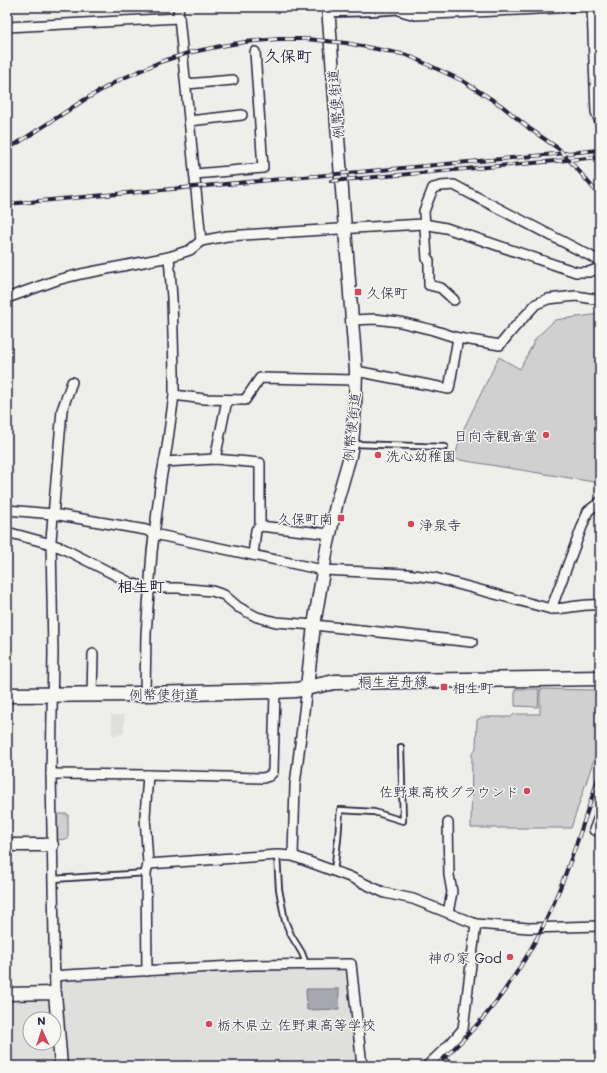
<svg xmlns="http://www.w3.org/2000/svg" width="607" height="1073" viewBox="0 0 607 1073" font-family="Mali,'Klee One',sans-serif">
<rect width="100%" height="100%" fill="#eeeeeb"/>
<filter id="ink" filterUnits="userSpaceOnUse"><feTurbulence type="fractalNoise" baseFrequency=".025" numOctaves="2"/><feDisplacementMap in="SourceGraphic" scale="8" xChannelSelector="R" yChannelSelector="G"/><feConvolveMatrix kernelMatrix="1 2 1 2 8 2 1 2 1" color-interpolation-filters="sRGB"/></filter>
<g filter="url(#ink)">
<g fill="#dfdfde">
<path d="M111 715H124V734L112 735Z"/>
<path d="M347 966 358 1066H67L61 982 67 977 252 968Z"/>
<path d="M49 1000 50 1001 52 1019H30V1043H54L56 1066H7V1001Z"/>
</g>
<g fill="#d0d0d1" stroke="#797986">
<path d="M600 314V483L454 459 463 430 499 357 520 369 536 338 555 320Z"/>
<path d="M515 689H539L538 707 515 706Z"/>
<path d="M540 689 600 690V741L571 828H471L472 754 476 748 477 720 482 717H511L514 714H540Z"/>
<path d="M56 814H68V839L56 840Z"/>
</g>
<path fill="#a7a7af" stroke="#727281" d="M306 989H339V1009L307 1010Z"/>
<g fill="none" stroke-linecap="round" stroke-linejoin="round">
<g stroke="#22223b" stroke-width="8">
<g id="lane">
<path d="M329 14 370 13 401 11"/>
<path d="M353 444 445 447"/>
<path d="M277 855 279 889 285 921 291 935 302 953 306 964"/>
<path d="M334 871 338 839 340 810 374 812 403 821 401 747"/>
<path d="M53 879 146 873"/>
</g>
</g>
<g stroke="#22223b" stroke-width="12">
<g id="street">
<path d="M178 7 201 241"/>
<path d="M592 7 596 112 600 122"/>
<path d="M401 11 415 15 576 7"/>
<path d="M7 27 179 18"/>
<path d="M186 84 233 80"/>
<path d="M189 121 242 115"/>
<path d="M195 174 263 168 255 52"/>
<path d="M7 298 57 280 81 274 169 257 190 250 201 241 227 236 387 226 424 224 446 228 576 272H589L600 268"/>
<path d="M454 300 441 288 429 285V260L427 259 424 211 433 188 441 186 454 185 467 192 600 261"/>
<path d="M352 320 375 319 400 322 433 330 458 338 500 345 514 328 536 304 548 299 576 296 600 300"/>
<path d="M356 371 449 389 458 338"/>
<path d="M174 395 204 399 245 400 260 378 355 380"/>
<path d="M215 459 227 400"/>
<path d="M164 462 215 459 260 463V526L256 530 253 555"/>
<path d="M7 510 53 514 146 530 154 534 323 570 407 574 435 578 551 609C568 609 583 603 600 605"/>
<path d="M260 526 330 534"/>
<path d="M7 532 51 544 62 548 131 583 149 588H178L212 591 224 595 238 607 257 617 276 622 314 625 472 642"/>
<path d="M551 609 588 511 600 502"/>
<path d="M145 694 146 634 152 552 161 479 167 447 174 395V372L172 298 169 257"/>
<path d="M92 695 93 654"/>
<path d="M51 774 148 775 263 778 269 776 273 772 275 691"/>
<path d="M600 814 594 830 600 831"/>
<path d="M448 823 449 875 452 892 448 913"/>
<path d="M293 856 295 785 307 687"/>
<path d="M148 864 277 855 293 856 350 877 385 893 413 899 476 924 529 928 600 926"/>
<path d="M147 971 146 873 148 864 145 816 148 775"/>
<path d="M56 976 66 975 252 965 351 964 362 1066"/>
<path d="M55 993 51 774 53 652 51 540 62 410 72 382"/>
<path d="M437 1057 445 1064 449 1066"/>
<path d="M427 1066 452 1042 463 1029 476 924"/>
</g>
</g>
<g stroke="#22223b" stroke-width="15">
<g id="secondary">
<path d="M307 687 314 625 327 548 337 501 350 456 352 444 355 406 356 371 352 320 328 7"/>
<path d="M7 845H52"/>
<path d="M7 994 55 993 61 1066"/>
</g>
</g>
<g stroke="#22223b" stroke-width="17">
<path id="primary" d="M7 695 145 694 275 691 296 690 335 682 600 678"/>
</g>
<use href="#lane" stroke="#f6f6f2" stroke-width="4.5"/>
<use href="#street" stroke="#f6f6f2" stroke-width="9"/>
<use href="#secondary" stroke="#f6f6f2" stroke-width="12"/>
<use href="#primary" stroke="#f6f6f2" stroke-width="14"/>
<g stroke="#22223b" stroke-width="4">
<g id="rail">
<path d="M7 149 16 144 44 126 84 100 119 80 160 62 188 53 221 46 245 42 278 39H306L346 43 407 55 463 81 502 106 530 129 559 149 578 170 600 196"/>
<path d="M331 181 600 157"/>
<path d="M7 204 600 150"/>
<path d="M436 1066C454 1048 473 1031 489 1011 512 982 532 950 548 916 569 870 584 821 600 773"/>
</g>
</g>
<use href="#rail" stroke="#f6f6f2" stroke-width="2.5" stroke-dasharray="8" stroke-linecap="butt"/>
</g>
</g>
<g fill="#d1495b" stroke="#f6f6f2" stroke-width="1.5">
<rect x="354" y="288" width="8" height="8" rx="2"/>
<circle cx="546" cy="435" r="4"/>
<circle cx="378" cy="455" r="4"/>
<rect x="337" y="514" width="8" height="8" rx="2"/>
<circle cx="411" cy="524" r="4"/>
<rect x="440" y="683" width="8" height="8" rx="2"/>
<circle cx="527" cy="791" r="4"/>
<circle cx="510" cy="957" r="4"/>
<circle cx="209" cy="1024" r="4"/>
</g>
<g text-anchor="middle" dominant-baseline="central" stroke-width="3" stroke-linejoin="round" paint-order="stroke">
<g font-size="14" fill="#22223b" stroke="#f6f6f2">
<text transform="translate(335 104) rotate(-95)">例幣使街道</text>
<text transform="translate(351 427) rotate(-84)">例幣使街道</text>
<text transform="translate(393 681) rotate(-1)">桐生岩舟線</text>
<text transform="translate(164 694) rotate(-1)">例幣使街道</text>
</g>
<g font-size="14" fill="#22223b" stroke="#f6f6f2" text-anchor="start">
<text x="366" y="292">久保町</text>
<text x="538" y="435" text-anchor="end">日向寺観音堂</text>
<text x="386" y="455">洗心幼稚園</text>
<text x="333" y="518" text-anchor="end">久保町南</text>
<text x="419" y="524">浄泉寺</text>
<text x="452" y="687">相生町</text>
<text x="519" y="791" text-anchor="end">佐野東高校グラウンド</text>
<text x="502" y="957" text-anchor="end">神の家 God</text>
<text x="217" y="1024">栃木県立 佐野東高等学校</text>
</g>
<g font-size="16" font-weight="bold" fill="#22223b" stroke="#f6f6f2">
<text x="288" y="55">久保町</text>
<text x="141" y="585">相生町</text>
</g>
</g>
<rect width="607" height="1073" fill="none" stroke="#f6f6f2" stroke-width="24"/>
<rect x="12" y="12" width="583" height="1049" fill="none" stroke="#22223b" stroke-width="1.5" filter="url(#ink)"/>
<g transform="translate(42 1031) rotate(357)"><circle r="19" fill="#f6f6f2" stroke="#a1a1a9"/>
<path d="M0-3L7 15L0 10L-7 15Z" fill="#d1495b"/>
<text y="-6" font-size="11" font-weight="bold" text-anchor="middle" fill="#22223b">N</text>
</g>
</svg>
